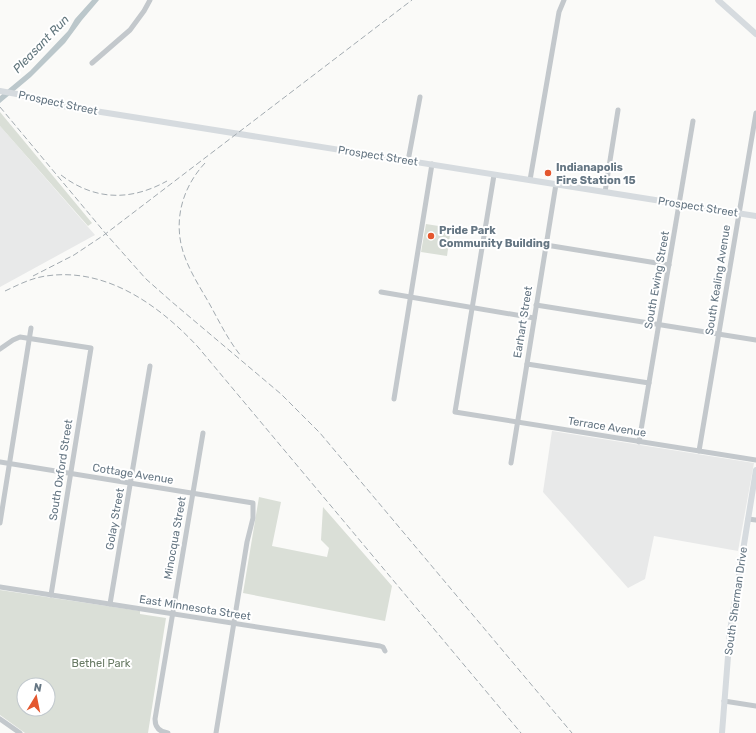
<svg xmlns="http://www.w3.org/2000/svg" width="756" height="733" viewBox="0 0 756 733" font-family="Rubik,sans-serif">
<rect width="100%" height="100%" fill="#fafaf8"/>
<g fill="#e8e9e9">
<path d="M0 126 95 235 0 287Z"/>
<path d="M552 431 754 463 738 551 654 536 645 579 628 588 543 492Z"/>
</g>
<g fill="#dadfd7" fill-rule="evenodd">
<path d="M0 112 92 223 88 226 0 126Z"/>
<path d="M426 224 451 228 447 256 421 252Z"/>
<path d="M259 497 281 502 272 546 327 557 329 548 321 540 323 507 392 586 385 621 243 593Z"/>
<path d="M0 590 140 611V614L166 618 148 733H25L0 715ZM24 685H48V709H24Z"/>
</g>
<path fill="#bbc7cb" d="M92 0H99L82 20 65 43 31 77 0 103V96L30 71 68 31 75 19Z"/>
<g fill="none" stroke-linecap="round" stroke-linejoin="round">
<g stroke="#c3c8cc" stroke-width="5">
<path d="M92 63 130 30 144 11 150 0"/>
<path d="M408 161 420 97"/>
<path d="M494 175 455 412 756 460"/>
<path d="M530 180 559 12 564 0"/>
<path d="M605 192 618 110"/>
<path d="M546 245 669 265"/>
<path d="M381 292 534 318"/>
<path d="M536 305 756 340"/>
<path d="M0 349 13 340 20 337 91 348 51 595"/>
<path d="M527 364 649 383"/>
<path d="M394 399 432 164"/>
<path d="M639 442 693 121"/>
<path d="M699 451 756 113"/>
<path d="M0 462 253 503V518L247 542 216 733"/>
<path d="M511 463 556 184"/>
<path d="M748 519 756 520"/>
<path d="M0 523 31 328"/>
<path d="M0 587 380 646 383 647 385 651"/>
<path d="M110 604 150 366"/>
<path d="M724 701 756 706"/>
<path d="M0 719 20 733"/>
<path d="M168 733C160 732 155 728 155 719L203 433"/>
</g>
<g stroke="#d6dbdf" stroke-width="6">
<path d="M718 0 756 34"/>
<path d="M0 91 22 95 57 105 756 216"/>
<path d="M722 733 730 631 756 470"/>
</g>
<g stroke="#a2aab0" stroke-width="1" stroke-dasharray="6 3" stroke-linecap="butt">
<path d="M0 107 106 234 146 279 172 302 281 394 320 433 572 733"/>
<path d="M205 163C180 190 172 226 186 260 192 275 201 289 209 303 219 321 228 340 241 356"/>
<path d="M61 175C95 201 131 201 167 181"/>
<path d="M33 276 74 255 104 235 412 0"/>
<path d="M5 291C18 285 31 278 46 276 106 267 159 305 198 347L521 733"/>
</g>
</g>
<g fill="#e4572e" stroke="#fff" stroke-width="1.5">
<circle cx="548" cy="173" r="4"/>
<circle cx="431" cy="236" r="4"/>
</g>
<g text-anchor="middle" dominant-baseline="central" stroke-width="4" stroke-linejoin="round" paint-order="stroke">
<g font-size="11" fill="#657683" stroke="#fff">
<text transform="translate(58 103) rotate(12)">Prospect Street</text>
<text transform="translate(378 156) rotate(9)">Prospect Street</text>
<text transform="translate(698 207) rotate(9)">Prospect Street</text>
<text transform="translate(657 280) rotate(-80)">South Ewing Street</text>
<text transform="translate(718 280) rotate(-81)">South Kealing Avenue</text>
<text transform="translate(523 322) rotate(-81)">Earhart Street</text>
<text transform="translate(607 427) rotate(9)">Terrace Avenue</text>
<text transform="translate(61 470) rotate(-81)">South Oxford Street</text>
<text transform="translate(133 474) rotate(9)">Cottage Avenue</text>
<text transform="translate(115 519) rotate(-80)">Golay Street</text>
<text transform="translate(175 538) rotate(-80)">Minocqua Street</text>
<text transform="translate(736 601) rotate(-82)">South Sherman Drive</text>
<text transform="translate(195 608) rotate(9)">East Minnesota Street</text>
</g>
<g font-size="11" font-weight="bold" fill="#657683" stroke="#fff" text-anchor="start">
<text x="556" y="167">Indianapolis<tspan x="556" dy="13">Fire Station 15</tspan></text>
<text x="439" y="230">Pride Park<tspan x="439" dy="13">Community Building</tspan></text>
</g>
<g font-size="11" fill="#687a64" stroke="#fff">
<text x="101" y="663">Bethel Park</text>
</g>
<g font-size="12" font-style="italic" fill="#60757c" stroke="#fff">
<text transform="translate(41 44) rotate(-46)">Pleasant Run</text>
</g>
</g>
<g transform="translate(36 697) rotate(10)"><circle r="19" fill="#ffffff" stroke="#c1c8cd"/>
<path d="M0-3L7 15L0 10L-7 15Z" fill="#e4572e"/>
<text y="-6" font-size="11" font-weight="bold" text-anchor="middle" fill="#657683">N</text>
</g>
</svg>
